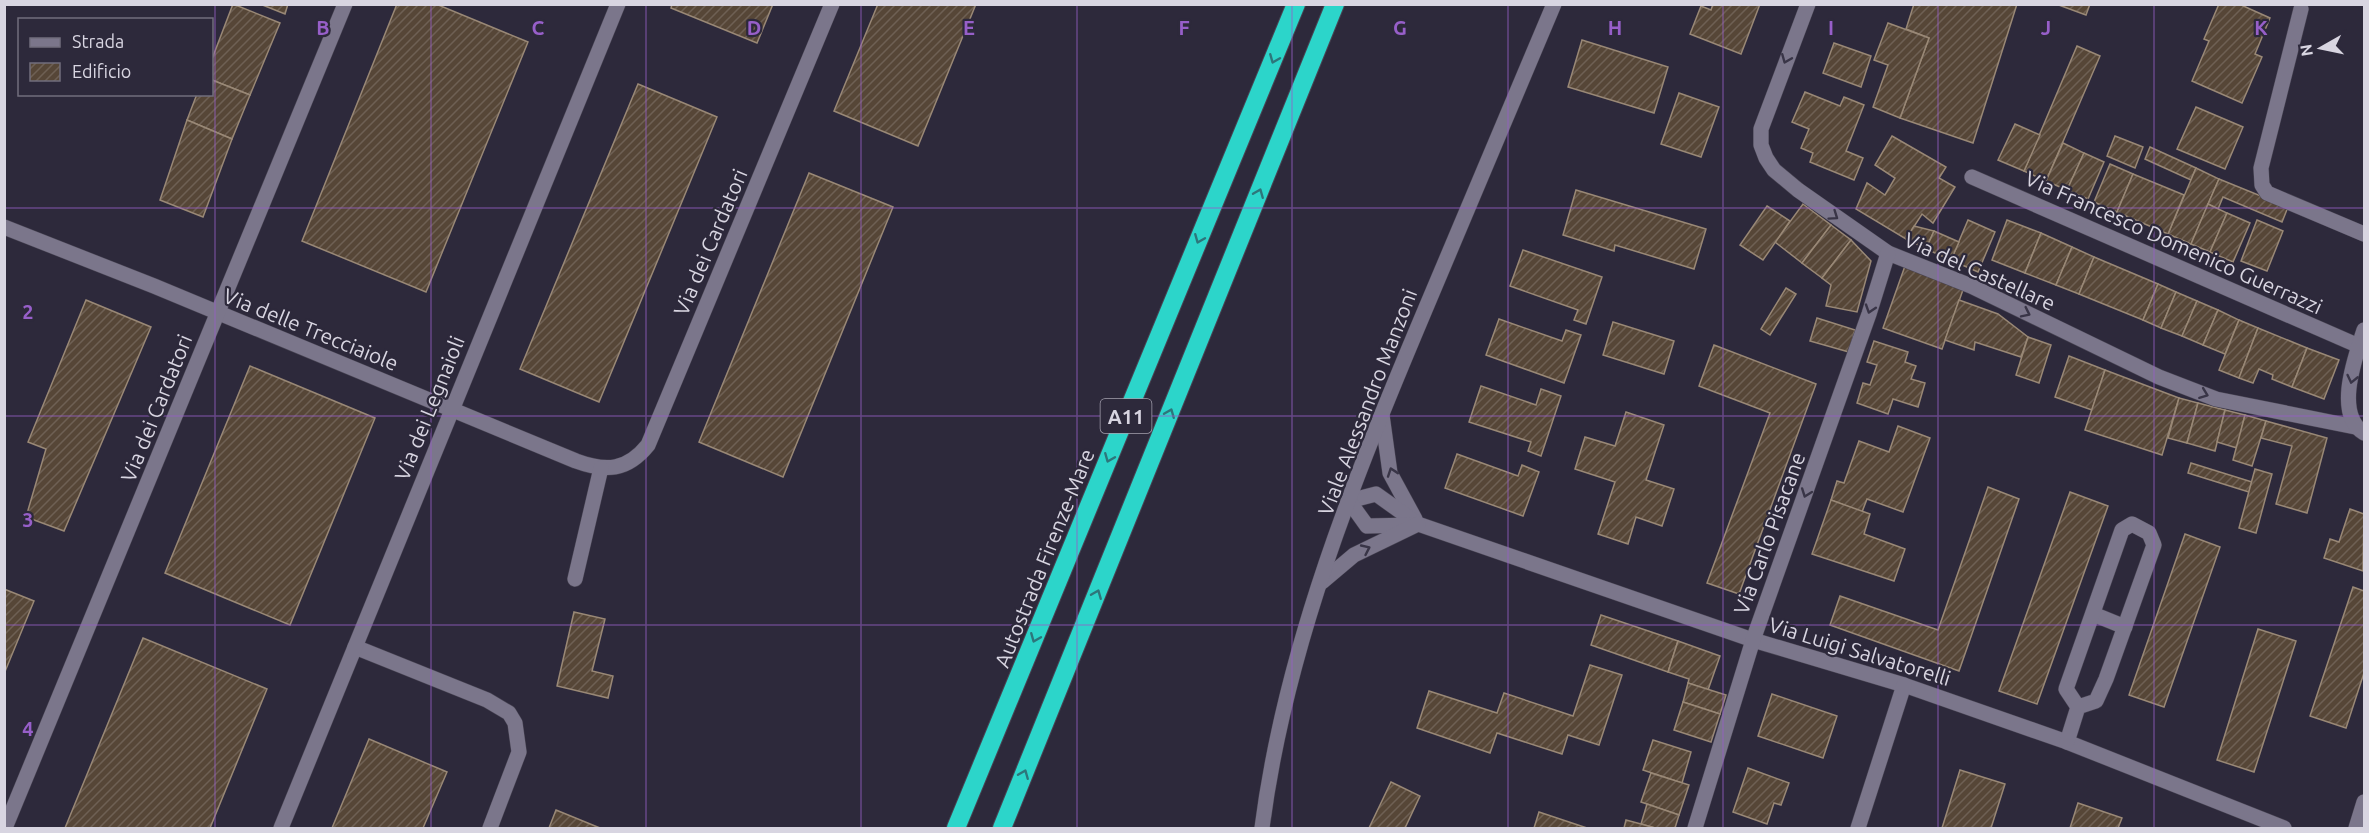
<svg xmlns="http://www.w3.org/2000/svg" width="2369" height="833" viewBox="0 0 2369 833" font-family="Ubuntu,sans-serif">
<defs>
<pattern id="building-hatch" width="6" height="6" patternUnits="userSpaceOnUse" patternTransform="scale(1.5)"><rect width="6" height="6" fill="#564637"/><path d="M-1 1l2-2M0 6l6-6M5 7l2-2" fill="none" stroke="#6e6054"/></pattern>
</defs>
<rect width="100%" height="100%" fill="#2d293b"/>
<g fill="url(#building-hatch)" stroke="#998876" stroke-width="1.5">
<path d="M233 4 280 23 250 95 212 80V59Z"/>
<path d="M260 4H288L285 14Z"/>
<path d="M397 4H436L528 42 426 292 302 241Z"/>
<path d="M672 4H773L757 43 671 8Z"/>
<path d="M878 4H976L918 146 834 111Z"/>
<path d="M1713 4H1760L1741 54 1690 34 1701 6 1711 10Z"/>
<path d="M1914 4H2017L1973 143 1900 118 1929 38 1906 29Z"/>
<path d="M2056 4H2090L2086 15Z"/>
<path d="M2219 4H2239L2270 18 2255 54 2262 57 2242 103 2192 81 2209 41 2204 39Z"/>
<path d="M1888 23 1929 38 1900 118 1873 107 1888 65 1874 60Z"/>
<path d="M1582 40 1668 67 1654 113 1568 87Z"/>
<path d="M1834 43 1871 56 1861 87 1823 73Z"/>
<path d="M2077 46 2100 56 2046 181 2024 171Z"/>
<path d="M212 80 250 95 232 139 187 120 197 94H212Z"/>
<path d="M638 84 717 117 599 402 520 369Z"/>
<path d="M1805 92 1840 106 1844 97 1864 105 1846 151 1863 158 1854 180 1810 162 1813 153 1801 148 1809 129 1792 122Z"/>
<path d="M1679 93 1719 107 1701 157 1661 144Z"/>
<path d="M2196 107 2243 127 2225 169 2177 149Z"/>
<path d="M187 120 232 139 203 217 160 200Z"/>
<path d="M2015 124 2040 135 2024 171 1998 160Z"/>
<path d="M1892 136 1946 167 1939 178 1955 187 1933 223 1922 214 1906 239 1856 209 1867 183 1885 195 1895 178 1875 165Z"/>
<path d="M2115 136 2143 147 2135 168 2107 156Z"/>
<path d="M2063 143 2084 153 2067 190 2046 181Z"/>
<path d="M2150 147 2196 168 2191 180 2145 159Z"/>
<path d="M2084 153 2104 162 2088 199 2067 190Z"/>
<path d="M2110 164 2133 174 2117 212 2094 202Z"/>
<path d="M2196 168 2219 179 2191 244 2168 234Z"/>
<path d="M809 173 893 207 783 477 699 442Z"/>
<path d="M2133 174 2184 195 2168 234 2117 212Z"/>
<path d="M2219 179 2288 207 2282 222 2223 197 2218 209 2208 204Z"/>
<path d="M1576 190 1706 229 1694 269 1615 245 1614 251 1563 235Z"/>
<path d="M1803 204 1831 225 1802 263 1775 242Z"/>
<path d="M2208 204 2227 213 2210 252 2191 244Z"/>
<path d="M1767 206 1790 221 1763 260 1740 245Z"/>
<path d="M2227 213 2250 223 2233 262 2210 252Z"/>
<path d="M1968 220 1995 232 1978 272 1951 260Z"/>
<path d="M2007 220 2041 233 2025 273 1992 260Z"/>
<path d="M2257 220 2283 231 2267 271 2241 261Z"/>
<path d="M1831 225 1851 240 1822 278 1802 263Z"/>
<path d="M1914 226 1934 231 1926 249 1906 239Z"/>
<path d="M1934 231 1959 242 1951 260 1926 249Z"/>
<path d="M2041 233 2072 247 2056 285 2025 273Z"/>
<path d="M1851 240 1871 261 1857 312 1826 306 1831 285 1822 278Z"/>
<path d="M2072 247 2094 257 2079 294 2056 285Z"/>
<path d="M1523 250 1602 277 1586 324 1574 320 1578 310 1510 286Z"/>
<path d="M2094 257 2158 284 2143 320 2079 294Z"/>
<path d="M1905 266 1964 287 1942 349 1883 328Z"/>
<path d="M2158 284 2176 292 2161 328 2143 320Z"/>
<path d="M1786 288 1796 294 1770 335 1761 329Z"/>
<path d="M2176 292 2197 301 2182 336 2161 328Z"/>
<path d="M86 300 151 327 64 531 26 517 46 449 28 442Z"/>
<path d="M1959 300 1998 314 2028 337 2021 357 1975 342 1974 350 1945 340Z"/>
<path d="M2197 301 2218 310 2203 345 2182 336Z"/>
<path d="M2218 310 2239 320 2225 354 2203 345Z"/>
<path d="M1817 318 1855 330 1849 352 1810 341Z"/>
<path d="M1499 319 1562 341 1566 330 1581 335 1564 383 1486 355Z"/>
<path d="M2239 320 2258 328 2239 378 2219 370Z"/>
<path d="M1613 322 1674 341 1664 374 1603 355Z"/>
<path d="M2258 328 2307 348 2292 387 2272 379 2273 375 2259 369 2253 383 2239 378Z"/>
<path d="M2028 337 2051 345 2039 383 2016 375Z"/>
<path d="M1874 341 1908 352 1905 362 1916 366 1911 379 1925 383 1918 407 1893 399 1888 414 1857 403 1863 383 1870 385 1877 365 1867 362Z"/>
<path d="M1714 345 1816 384 1739 594 1707 583 1770 413 1699 386Z"/>
<path d="M2307 348 2339 360 2324 399 2292 387Z"/>
<path d="M2069 356 2105 370 2092 410 2055 397Z"/>
<path d="M250 366 375 418 290 625 165 573Z"/>
<path d="M2105 370 2179 398 2162 455 2085 430Z"/>
<path d="M1481 386 1536 405 1541 389 1561 396 1541 456 1528 451 1531 442 1469 422Z"/>
<path d="M2179 398 2198 403 2187 443 2168 438Z"/>
<path d="M2198 403 2225 410 2215 451 2187 443Z"/>
<path d="M2225 410 2245 415 2237 448 2217 442Z"/>
<path d="M1626 412 1664 425 1646 480 1674 489 1662 526 1636 517 1628 544 1598 534 1615 482 1575 469 1585 437 1615 446Z"/>
<path d="M2245 415 2266 421 2252 466 2233 460Z"/>
<path d="M2266 421 2327 438 2307 513 2276 504 2292 446 2261 438Z"/>
<path d="M1898 426 1930 438 1903 512 1867 499 1862 512 1831 500 1837 481 1844 483 1859 441 1889 452Z"/>
<path d="M1457 454 1518 476 1522 465 1539 472 1523 516 1445 488Z"/>
<path d="M2191 463 2252 482 2249 492 2188 473Z"/>
<path d="M2255 469 2272 474 2256 533 2239 528Z"/>
<path d="M1988 487 2019 499 1959 671 1830 625 1840 596 1938 630Z"/>
<path d="M2070 492 2108 506 2037 704 1999 691Z"/>
<path d="M1831 500 1870 514 1864 534 1905 549 1894 581 1812 554Z"/>
<path d="M2350 509 2364 514 2363 571 2324 558 2330 539 2339 542Z"/>
<path d="M2185 534 2220 547 2164 707 2129 695Z"/>
<path d="M2353 587 2364 591V673L2346 728 2310 716Z"/>
<path d="M4 589 34 601 4 674Z"/>
<path d="M574 612 605 619 592 671 613 676 608 698 557 686Z"/>
<path d="M1601 615 1678 641 1668 672 1591 645Z"/>
<path d="M2258 629 2296 641 2254 772 2217 760Z"/>
<path d="M143 638 267 689 210 828H65Z"/>
<path d="M1678 641 1720 656 1708 690 1688 683 1689 679 1668 672Z"/>
<path d="M1590 665 1622 675 1599 745 1568 735 1562 754 1497 733 1490 753 1417 728 1429 691 1497 713 1504 693 1573 716Z"/>
<path d="M1688 683 1726 695 1720 714 1683 702Z"/>
<path d="M1772 694 1837 716 1823 758 1758 736Z"/>
<path d="M1683 702 1720 714 1711 742 1674 730Z"/>
<path d="M369 739 447 772 423 828H332Z"/>
<path d="M1653 740 1691 752 1682 783 1643 770Z"/>
<path d="M1748 768 1789 783 1781 805 1774 803 1767 824 1733 812Z"/>
<path d="M1960 770 2005 784 1991 828H1942Z"/>
<path d="M1651 773 1689 785 1679 815 1641 802Z"/>
<path d="M1391 782 1420 796 1405 828H1369Z"/>
<path d="M2078 803 2122 818 2118 828H2070Z"/>
<path d="M1647 804 1679 815 1675 828H1655L1641 824Z"/>
<path d="M556 810 600 828H549Z"/>
<path d="M1539 812 1587 828H1534Z"/>
<path d="M1626 820 1641 824 1655 828H1624Z"/>
</g>
<g fill="none" stroke-linecap="round" stroke-linejoin="round">
<g stroke="#484453" stroke-width="16">
<g id="minor">
<path d="M1808 4 1761 129V145L1766 158 1774 170 1798 190 1888 253 1971 286 2159 377 2216 399 2355 427"/>
<path d="M2301 9 2261 168 2262 185 2267 193 2364 234"/>
<path d="M1972 177 2359 346"/>
<path d="M4 227 154 286 576 461C606 472 627 471 648 445L832 4"/>
<path d="M2364 330C2355 358 2334 414 2364 433"/>
<path d="M1382 415 1390 473 1415 519"/>
<path d="M1349 501 1376 494 1418 524 1753 640 1904 685 2067 742 2284 828"/>
<path d="M1349 501 1367 526 1412 525"/>
<path d="M575 579 601 468"/>
<path d="M1322 582 1354 555 1418 524"/>
<path d="M2093 614 2125 627"/>
<path d="M355 647 487 700 509 713 515 723 519 752 490 828"/>
<path d="M2067 742 2078 707 2096 701 2106 679 2154 545 2149 533 2132 524 2122 530 2066 689 2078 707"/>
<path d="M5 828 345 4"/>
<path d="M281 828 618 4"/>
<path d="M1262 828C1285 648 1355 476 1425 310 1468 208 1511 106 1554 4"/>
<path d="M1695 828 1753 640 1869 314 1888 253"/>
<path d="M1858 828 1904 685"/>
<path d="M2356 828 2364 802"/>
</g>
</g>
<g stroke="#484453" stroke-width="20">
<g id="highway">
<path d="M956 828 1296 4"/>
<path d="M1002 828 1335 4"/>
</g>
</g>
<use href="#minor" stroke="#7b768b" stroke-width="15"/>
<use href="#highway" stroke="#2cd5ca" stroke-width="18"/>
</g>
<defs><path id="oneway-chevron" d="M-2-3.5L2.5 0L-2 3.5" fill="none" stroke-width="1.6" stroke-linecap="round" stroke-linejoin="round" transform="scale(1.5)"/></defs>
<g stroke="#2d767b">
<use href="#oneway-chevron" transform="translate(1274 59) rotate(112)"/>
<use href="#oneway-chevron" transform="translate(1259 193) rotate(-68)"/>
<use href="#oneway-chevron" transform="translate(1199 239) rotate(112)"/>
<use href="#oneway-chevron" transform="translate(1170 413) rotate(-68)"/>
<use href="#oneway-chevron" transform="translate(1109 458) rotate(112)"/>
<use href="#oneway-chevron" transform="translate(1097 594) rotate(-68)"/>
<use href="#oneway-chevron" transform="translate(1035 638) rotate(112)"/>
<use href="#oneway-chevron" transform="translate(1024 774) rotate(-68)"/>
</g>
<g stroke="#393547">
<use href="#oneway-chevron" transform="translate(1786 59) rotate(112)"/>
<use href="#oneway-chevron" transform="translate(1834 216) rotate(35)"/>
<use href="#oneway-chevron" transform="translate(1870 309) rotate(108)"/>
<use href="#oneway-chevron" transform="translate(2026 313) rotate(26)"/>
<use href="#oneway-chevron" transform="translate(2352 379) rotate(103)"/>
<use href="#oneway-chevron" transform="translate(2204 394) rotate(21)"/>
<use href="#oneway-chevron" transform="translate(1392 472) rotate(-109)"/>
<use href="#oneway-chevron" transform="translate(1806 493) rotate(110)"/>
<use href="#oneway-chevron" transform="translate(1366 549) rotate(-25)"/>
</g>
<path fill="none" stroke="#975fc9" stroke-width="1.5" stroke-opacity="0.55" d="M215 4V828M431 4V828M646 4V828M861 4V828M1077 4V828M1292 4V828M1508 4V828M1723 4V828M1938 4V828M2154 4V828M4 208H2364M4 416H2364M4 625H2364"/>
<g text-anchor="middle" dominant-baseline="central" stroke-width="4.5" stroke-linejoin="round" paint-order="stroke">
<rect fill="#2d293b" stroke="#a5a1af" stroke-width="1.5" x="1100.5" y="399" width="51" height="34" rx="4.5"/>
<g font-size="20" font-weight="bold" fill="#d8d5e1">
<text x="1126" y="416">A11</text>
</g>
<g font-size="21" fill="#d8d5e1" stroke="#2d293b">
<text transform="translate(710 242) rotate(-67)">Via dei Cardatori</text>
<text transform="translate(2174 242) rotate(24)">Via Francesco Domenico Guerrazzi</text>
<text transform="translate(1980 271) rotate(24)">Via del Castellare</text>
<text transform="translate(311 329) rotate(22)">Via delle Trecciaiole</text>
<text transform="translate(1367 402) rotate(-69)">Viale Alessandro Manzoni</text>
<text transform="translate(156 408) rotate(-68)">Via dei Cardatori</text>
<text transform="translate(429 408) rotate(-68)">Via dei Legnaioli</text>
<text transform="translate(1769 533) rotate(-70)">Via Carlo Pisacane</text>
<text transform="translate(1044 558) rotate(-68)">Autostrada Firenze-Mare</text>
<text transform="translate(1860 651) rotate(17)">Via Luigi Salvatorelli</text>
</g>
</g>
<g font-size="20" text-anchor="middle" font-weight="bold" fill="#975fc9" stroke="#2d293b" stroke-width="4.5" stroke-linejoin="round" paint-order="stroke">
<text x="323" y="35">B</text>
<text x="538" y="35">C</text>
<text x="754" y="35">D</text>
<text x="969" y="35">E</text>
<text x="1184" y="35">F</text>
<text x="1400" y="35">G</text>
<text x="1615" y="35">H</text>
<text x="1831" y="35">I</text>
<text x="2046" y="35">J</text>
<text x="2261" y="35">K</text>
<text x="28" y="319">2</text>
<text x="28" y="527">3</text>
<text x="28" y="736">4</text>
</g>
<rect width="2369" height="833" fill="none" stroke="#d8d5e1" stroke-width="12"/>
<rect x="18" y="18" width="195" height="78" fill="#2d293b" stroke="#716e7d" stroke-width="1.5"/>
<rect x="30" y="38" width="30" height="9" fill="#7b768b" stroke="#716e7d" stroke-width="1.5"/>
<text x="72" y="48" font-size="18" fill="#d8d5e1">Strada</text>
<rect x="30" y="63" width="30" height="18" fill="url(#building-hatch)" stroke="#716e7d" stroke-width="1.5"/>
<text x="72" y="78" font-size="18" fill="#d8d5e1">Edificio</text>
<g transform="translate(2321 48) rotate(261)" stroke="#2d293b" stroke-width="4.5" paint-order="stroke">
<path d="M0-4.5L10 22L0 15L-10 22Z" fill="#d8d5e1"/>
<text y="-9" font-size="16" font-weight="bold" text-anchor="middle" fill="#d8d5e1">N</text>
</g>
</svg>
